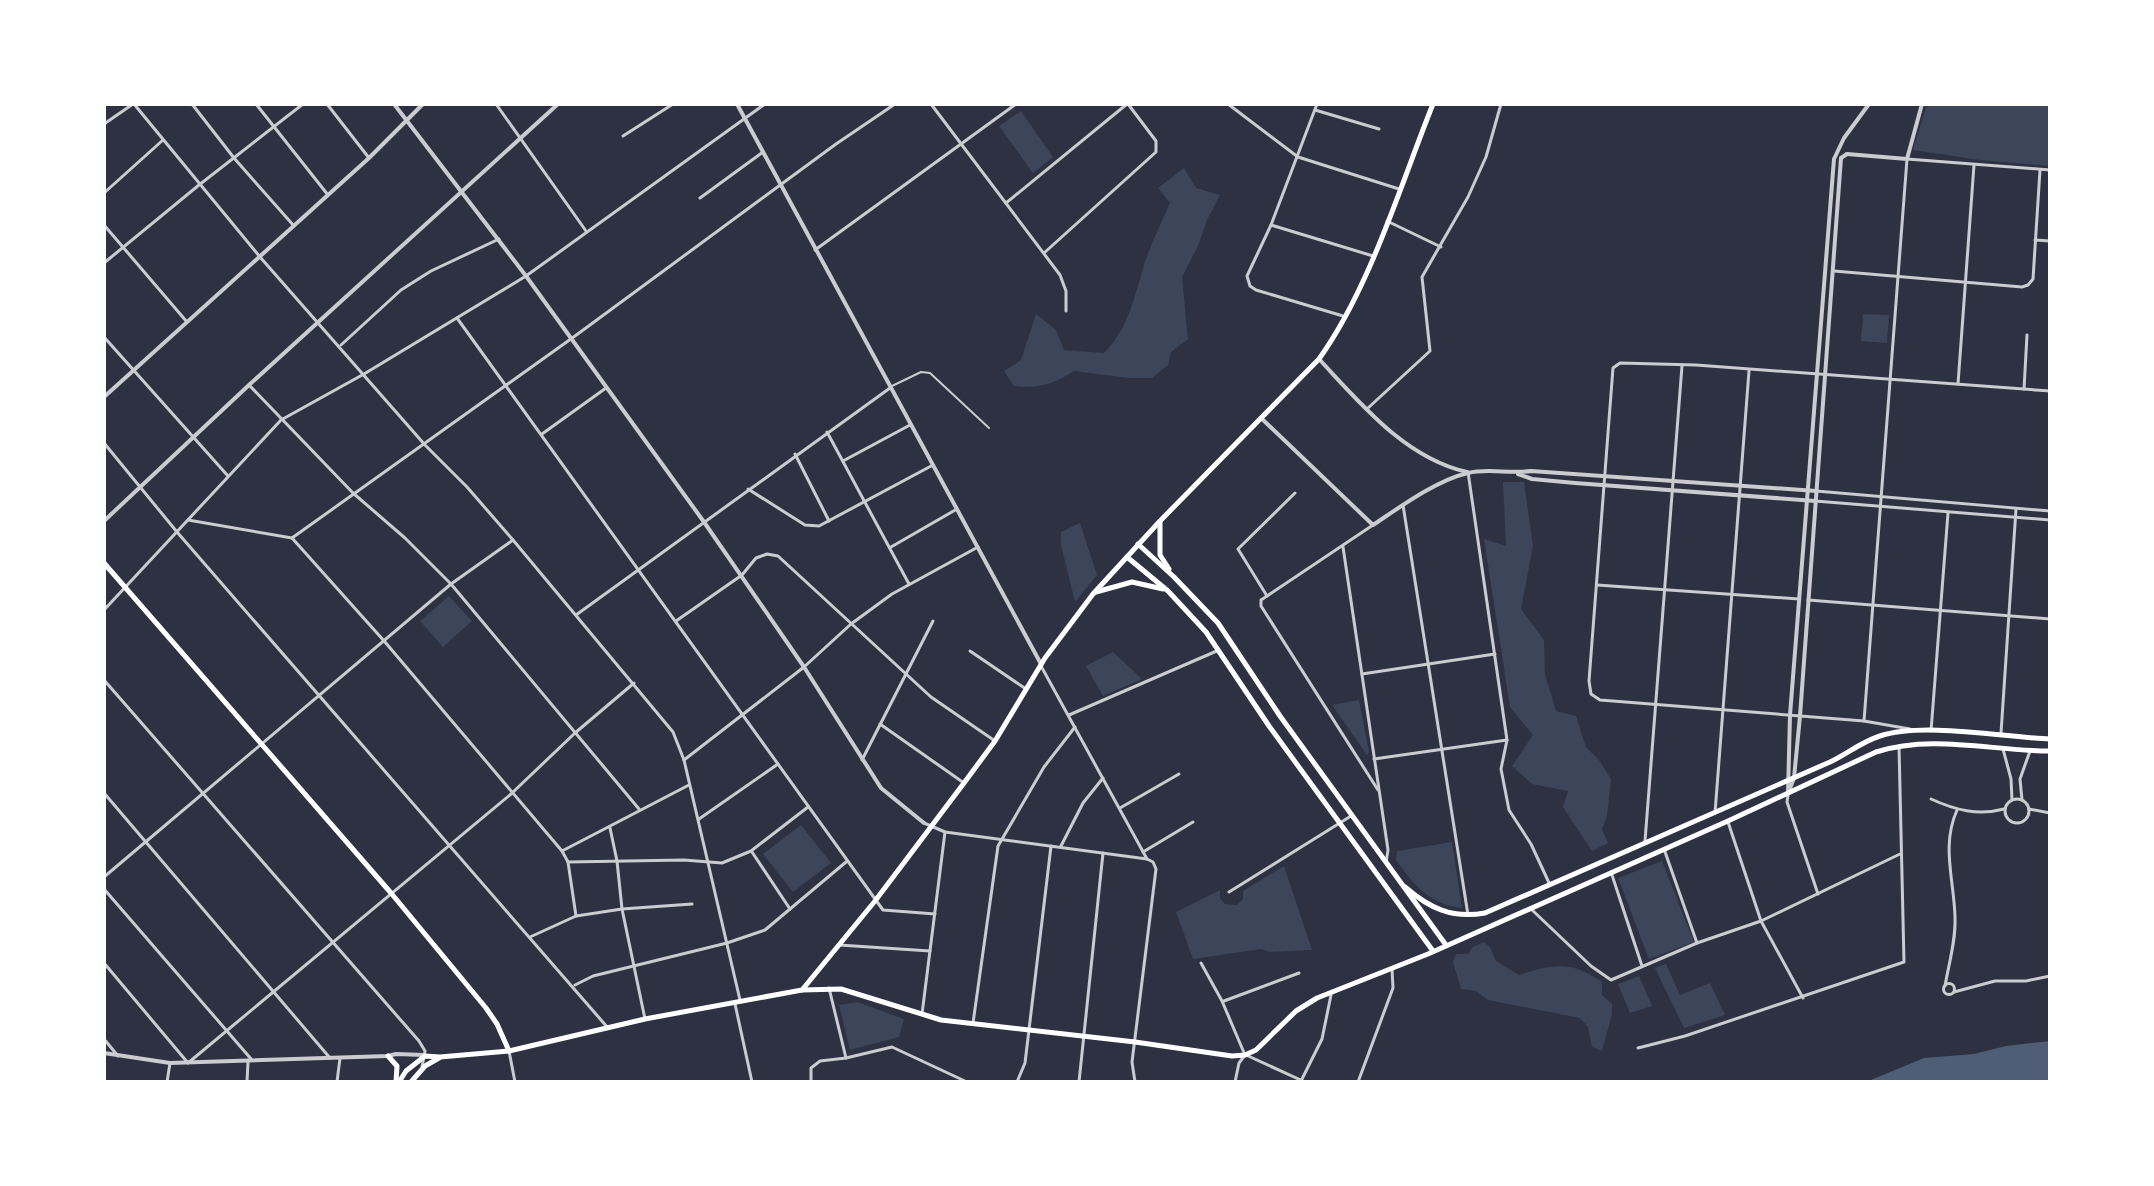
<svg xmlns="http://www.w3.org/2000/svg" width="2154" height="1186" viewBox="0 0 2154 1186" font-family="Spectral,serif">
<rect width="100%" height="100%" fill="#2d3142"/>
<g fill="#3c4559">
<path d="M1927 104H2050V166L1980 160 1913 150Z"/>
<path d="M1021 111 1053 157 1033 173 999 126Z"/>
<path d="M1184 168 1196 188 1220 195 1207 220 1198 246 1182 277 1188 339 1171 352 1168 365 1152 378H1129L1074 371C1054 384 1038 389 1014 386L1004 371 1021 360 1036 314 1056 330 1064 350 1104 353C1131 326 1135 291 1147 256 1154 238 1162 220 1170 203L1158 188Z"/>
<path d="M1863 314 1889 315 1887 343 1861 341Z"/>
<path d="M1503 482H1524L1533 546 1521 609 1544 640 1545 674 1556 711 1576 716 1586 747 1599 760 1611 779 1607 816 1602 829 1608 843 1592 851 1563 807 1568 791 1532 784 1512 766 1533 735 1510 707 1484 539 1506 546Z"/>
<path d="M1080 523 1097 575 1075 602 1061 545V532Z"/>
<path d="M449 596 472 621 443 647 420 621Z"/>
<path d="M1113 652 1142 679 1103 696 1086 666Z"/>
<path d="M1359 700 1369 752 1367 755 1332 705Z"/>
<path d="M801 825 831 863 793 892 763 854Z"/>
<path d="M1452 842 1462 908C1430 905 1413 884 1396 860L1397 851Z"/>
<path d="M1662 861 1694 942 1649 959 1618 878Z"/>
<path d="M1284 866 1312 950 1270 952 1261 949 1193 959 1176 912 1220 890V898L1225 904 1237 905 1243 899V891Z"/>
<path d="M1484 942 1490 947 1496 961 1519 975C1555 964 1569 960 1602 982V995L1612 1004V1014L1602 1051 1592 1047 1588 1027 1580 1018 1488 1000 1476 991 1461 989 1453 962 1456 954H1468L1473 947Z"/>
<path d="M1666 964 1680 995 1710 983 1725 1015 1684 1028 1655 968Z"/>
<path d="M1639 976 1652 1006 1630 1013 1618 984Z"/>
<path d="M857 1002 904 1019 899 1037 850 1050 839 1005Z"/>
</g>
<path fill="#4f5d75" d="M2050 1041V1082H1866L1924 1058 1974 1054 2006 1046Z"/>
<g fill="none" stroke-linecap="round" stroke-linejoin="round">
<path stroke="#caccd0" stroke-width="2" d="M892 386 921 372 930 373 989 428"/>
<g stroke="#caccd0" stroke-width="3">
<path d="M1597 585 1799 599"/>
<path d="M1808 600 2050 619"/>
</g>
<g stroke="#caccd0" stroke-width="3">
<path d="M134 104 260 257 425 445 467 487 513 540 673 732 684 760 740 1000"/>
<path d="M192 104 234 158 294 226"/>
<path d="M256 104 328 195"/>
<path d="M327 104 369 158"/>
<path d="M496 104 586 231"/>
<path d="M931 104 1060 275 1066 291V311"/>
<path d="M1228 104 1298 157 1399 189"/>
<path d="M1317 104 1271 225 1247 276 1250 286 1256 290 1343 316"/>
<path d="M1315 110 1379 129"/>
<path d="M104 124 133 104"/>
<path d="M623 136 673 104"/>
<path d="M104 193 163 140"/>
<path d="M700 198 763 152"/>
<path d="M1006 203 1127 104"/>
<path d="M1387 221 1441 247"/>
<path d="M104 225 187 322"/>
<path d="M1271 225 1373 256"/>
<path d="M2035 240 2050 241"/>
<path d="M815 250 1016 104"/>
<path d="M1044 253 1156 152V141L1128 104"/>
<path d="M104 263 199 185 303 104"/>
<path d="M1834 271 2022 287 2028 285 2033 279 2040 170"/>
<path d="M457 318 883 910 935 914"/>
<path d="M104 337 228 476"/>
<path d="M341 345 401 290 431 271 499 239"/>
<path d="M1958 384 1974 165"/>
<path d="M249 385 353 493 405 538 451 584 639 809"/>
<path d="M2024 389 2027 335"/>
<path d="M1368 408 1430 351 1422 277 1468 197 1486 157 1501 104"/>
<path d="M827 432 909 584"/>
<path d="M542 434 606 388"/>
<path d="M104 443 177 532 608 1028"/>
<path d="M795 454 829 521"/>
<path d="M843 461 910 425"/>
<path d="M1468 472 1507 740 1501 769 1509 810 1531 844 1550 885"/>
<path d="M748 489 805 525 819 526 933 465"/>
<path d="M1816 491 2050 511"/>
<path d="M1815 501 2050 520"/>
<path d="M1403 505 1468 915"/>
<path d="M188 520 292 538 385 642 562 851 568 862 684 860 722 863 751 851 808 807"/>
<path d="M1373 525 1267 596 1261 600V606L1378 790"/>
<path d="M292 538 575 336 836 144 895 104"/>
<path d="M891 547 957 509"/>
<path d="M1343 547 1388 850 1386 863"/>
<path d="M1267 596 1238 549 1295 493"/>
<path d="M104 610 281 420 364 374 526 276 765 104"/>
<path d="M576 615 890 388"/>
<path d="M676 621 742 575 756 558 767 554 778 556 931 697 995 741"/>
<path d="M970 651 1026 689"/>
<path d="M1041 666 1147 859"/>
<path d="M1362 674 1495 654"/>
<path d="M104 680 419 1041 425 1051 422 1067"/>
<path d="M1069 715 1219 650"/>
<path d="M1864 721 1907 159 2050 170"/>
<path d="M880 724 964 783"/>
<path d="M1910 729 1864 721 1600 700 1591 694 1589 681 1613 368 1620 363 1696 365 2050 391"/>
<path d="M1931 731 1948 513"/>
<path d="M2001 733 2016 509"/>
<path d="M2003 749 2011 779 2012 800"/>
<path d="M1374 759 1507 740"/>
<path d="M684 760 804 667 851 624 892 594 978 547"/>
<path d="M862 760 933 621"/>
<path d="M104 793 330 1058"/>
<path d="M1788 795 1787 802 1818 894"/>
<circle cx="2017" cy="811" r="12"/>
<path d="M1931 799C1955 810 1978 816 2004 809"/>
<path d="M2022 800 2020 779 2030 751"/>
<path d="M1120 808 1179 774"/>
<path d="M2029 809 2050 813"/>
<path d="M1715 813 1749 371"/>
<path d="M699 819 778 764"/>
<path d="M1728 822 1761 921 1803 998"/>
<path d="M924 823 945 832 1147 859 1153 862 1156 869 1132 1062 1135 1082"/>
<path d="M610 828 617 861 622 909 645 1019"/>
<path d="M1645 841 1682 366"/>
<path d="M1061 846 1083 803 1103 778"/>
<path d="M1664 849 1697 943"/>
<path d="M562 851 689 785"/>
<path d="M752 852 790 909"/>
<path d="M1143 852 1193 822"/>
<path d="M568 862 576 916"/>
<path d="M1611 872 1642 966"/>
<path d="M104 877 451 584 513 540"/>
<path d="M104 889 252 1060"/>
<path d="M1229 892 1351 816"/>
<path d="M1530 908 1591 966 1611 980 1697 943 1761 921 1900 854"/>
<path d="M530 937 576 916 622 909 692 904"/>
<path d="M839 945 930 951"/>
<path d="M104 963 188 1063 511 794 575 733 634 683"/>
<path d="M1201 963 1222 1001 1245 1055"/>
<circle cx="1949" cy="989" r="5.5"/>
<path d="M575 985 593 976 727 943 765 930 846 862"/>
<path d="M1945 986C1949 963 1956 940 1955 917 1954 879 1941 846 1957 810"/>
<path d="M829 988 846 1058"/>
<path d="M1954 992 1995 981H2026L2050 976"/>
<path d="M1224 1001 1299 973"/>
<path d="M735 1004 752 1082"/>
<path d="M922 1014 945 832"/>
<path d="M973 1023 998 846 1044 767 1075 727"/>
<path d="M104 1039 118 1056"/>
<path d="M1638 1048 1685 1036 1904 962 1899 746"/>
<path d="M509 1051 515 1082"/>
<path d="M1246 1055 1305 1082"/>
<path d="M1301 1081 1322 1039 1331 995"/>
<path d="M167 1082 170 1063"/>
<path d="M247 1082 248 1062"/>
<path d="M337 1082 340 1058"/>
<path d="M811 1082V1068L820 1061 846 1058 892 1047 967 1082"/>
<path d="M1017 1082 1025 1063 1051 846"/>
<path d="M1079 1082 1103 853"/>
<path d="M1235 1082 1239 1063 1245 1055"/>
<path d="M1358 1082 1393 988 1392 969"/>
</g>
<g stroke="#caccd0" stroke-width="4">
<path d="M394 104 526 276 704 522 804 667 881 788 924 823"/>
<path d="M737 104 1041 664"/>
<path d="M1847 154 1907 159 1922 104"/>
<path d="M1319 359C1360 403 1405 458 1467 472"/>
<path d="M104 397 369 158 423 104"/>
<path d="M1261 418 1373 525C1400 507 1437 480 1468 473 1487 468 1510 474 1531 471L1816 491"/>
<path d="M1518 474 1532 479 1575 483 1815 501"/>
<path d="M104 521 249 385 558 104"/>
<path d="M1789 791 1794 778 1800 716 1841 158 1847 154"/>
<path d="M1788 793 1790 715 1834 159 1844 138 1869 104"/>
<path d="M104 1053 170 1063 388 1056 396 1054 424 1055"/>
</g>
<g stroke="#fff" stroke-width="5">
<path d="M1160 522V555L1169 569"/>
<path d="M1138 544 1174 577 1218 623 1280 716 1446 945"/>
<path d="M1127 557 1168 591 1206 632 1269 726 1433 951"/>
<path d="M104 563 391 893 486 1008 497 1024 509 1051"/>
<path d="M1096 592 1132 582 1163 589"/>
<path d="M1405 887C1429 908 1452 919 1485 913L1830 762C1847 754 1861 742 1880 736 1923 722 2003 737 2050 739"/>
<path d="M802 990 841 989 941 1020 1135 1042 1232 1056 1245 1055 1256 1050 1296 1011 1317 998 1428 954 1728 821 1876 752C1932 734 1992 751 2050 751"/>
</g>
<g stroke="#fff" stroke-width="5">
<path d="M388 1056 397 1066 396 1082"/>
<path d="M399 1082 406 1071 425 1056 440 1057 509 1051 645 1019 802 990 875 901 964 783 995 741 1045 658 1093 594 1160 521 1319 359C1370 288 1400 186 1433 104"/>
<path d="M411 1082 425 1066 439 1058"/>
</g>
</g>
<rect width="2154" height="1186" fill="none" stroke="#ffffff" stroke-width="212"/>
</svg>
